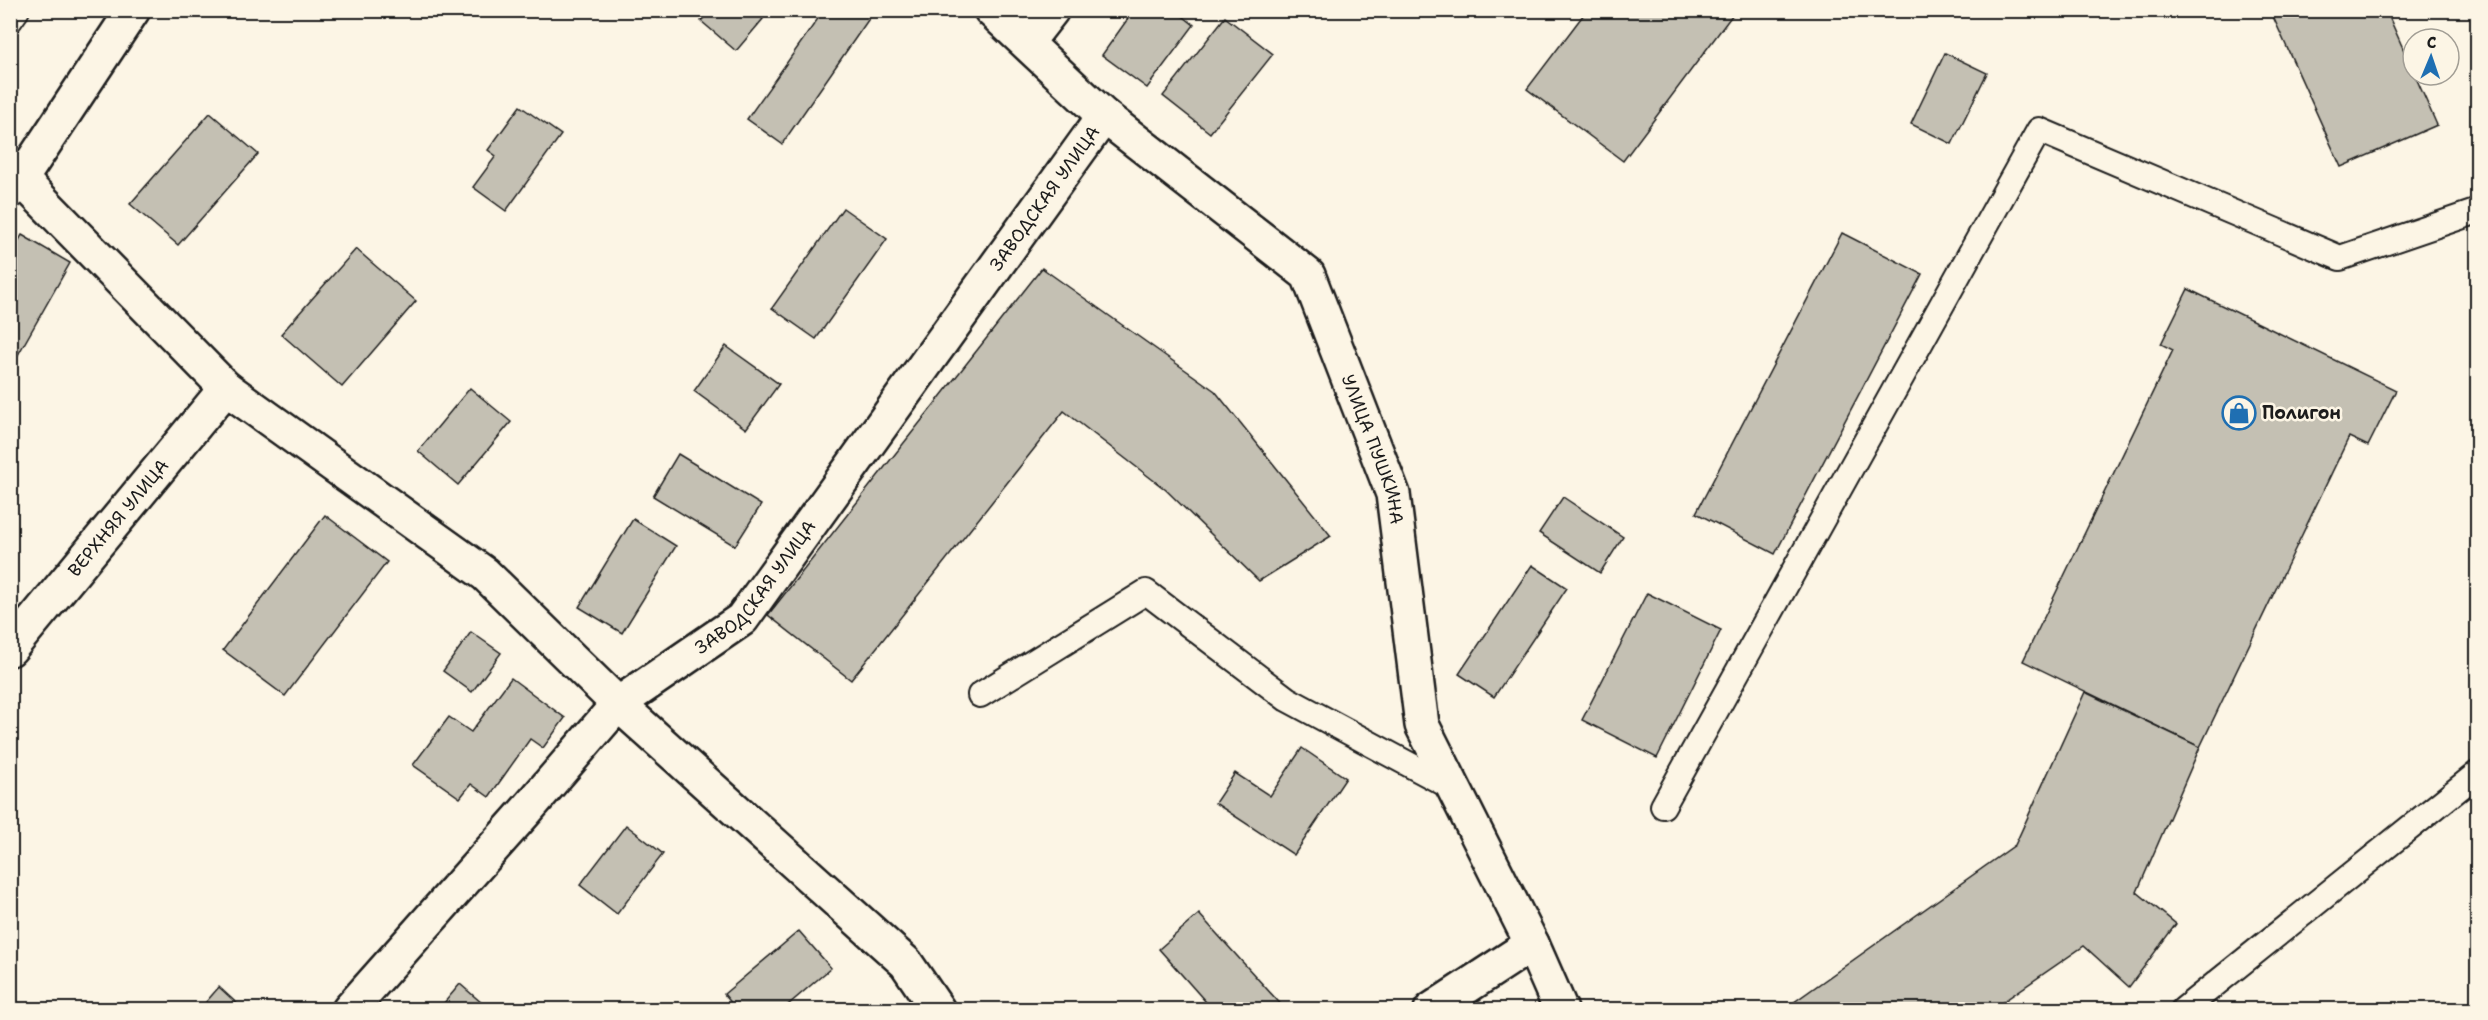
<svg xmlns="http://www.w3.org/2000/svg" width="2488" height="1020" viewBox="0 0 2488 1020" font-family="'Shantell Sans',sans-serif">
<rect width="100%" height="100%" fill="#fcf5e5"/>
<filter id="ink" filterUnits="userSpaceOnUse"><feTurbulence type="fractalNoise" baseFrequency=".0167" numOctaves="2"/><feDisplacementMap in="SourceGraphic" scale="12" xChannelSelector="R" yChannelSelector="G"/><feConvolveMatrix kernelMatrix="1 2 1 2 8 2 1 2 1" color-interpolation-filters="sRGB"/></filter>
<g filter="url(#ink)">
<g fill="#c4c0b3" stroke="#1c1c1c" stroke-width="1.5">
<path d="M711 10H753L763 19 736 51 701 21Z"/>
<path d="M824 10H875L782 144 747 119Z"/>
<path d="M1134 10H1175L1194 25 1147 88 1102 55Z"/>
<path d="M1587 10H1736L1623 161 1527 89Z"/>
<path d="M2270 10H2386L2437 125 2341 167Z"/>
<path d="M1225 17 1273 54 1210 133 1163 96Z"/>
<path d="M1945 53 1987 73 1952 144 1911 124Z"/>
<path d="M520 106 561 135 506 211 473 187 496 156 488 150Z"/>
<path d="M210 113 258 154 178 245 130 204Z"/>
<path d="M843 208 887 239 816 339 772 308Z"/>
<path d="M1842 233 1922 274 1775 554 1696 513Z"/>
<path d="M22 235 70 263 10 369V256Z"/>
<path d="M356 249 416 301 342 387 281 334Z"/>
<path d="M1042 268 1215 391 1331 536 1259 581 1166 490 1064 411 851 680 768 615Z"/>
<path d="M2188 289 2396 390 2368 446 2349 437 2200 747 2023 661 2173 350 2161 344Z"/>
<path d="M726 346 779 384 746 429 694 391Z"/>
<path d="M470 388 511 422 458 485 418 451Z"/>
<path d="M678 454 761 505 735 546 653 496Z"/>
<path d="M1563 497 1623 537 1600 573 1539 533Z"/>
<path d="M325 515 387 562 285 696 223 650Z"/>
<path d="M633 519 676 546 622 633 579 607Z"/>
<path d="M1532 565 1567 588 1494 697 1459 674Z"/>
<path d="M1647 593 1721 630 1657 758 1582 720Z"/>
<path d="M471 632 501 653 472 692 443 671Z"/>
<path d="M511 678 565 718 543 748 530 739 489 797 471 784 460 798 413 765 449 717 471 732Z"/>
<path d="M2085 692 2200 747 2137 892 2176 924 2129 987 2084 946 1991 1010H1783L2015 845Z"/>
<path d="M1302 748 1346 778 1294 855 1215 803 1235 773 1270 796Z"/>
<path d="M626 825 663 854 617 914 580 885Z"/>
<path d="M1199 914 1286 1010H1213L1159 949Z"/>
<path d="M799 931 831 968 782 1010H737L724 994Z"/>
<path d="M460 984 490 1010H438Z"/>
<path d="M219 987 244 1010H199Z"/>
</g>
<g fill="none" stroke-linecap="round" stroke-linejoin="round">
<g stroke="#1c1c1c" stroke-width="28">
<g id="lane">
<path d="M10 20 17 10"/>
<path d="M980 695 1146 592 1287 699 1453 788"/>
<path d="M1663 806 2039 130 2340 258 2478 211"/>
<path d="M2183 1010 2478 773"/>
</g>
</g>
<g stroke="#1c1c1c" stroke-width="38">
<g id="street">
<path id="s1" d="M991 10 1104 116 1308 275 1393 494 1422 725 1532 944 1561 1010"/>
<path d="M1027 42 1052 10"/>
<path d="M21 179 226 388 485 574 618 704 906 963 938 1010"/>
<path d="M10 191 21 179 133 10"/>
<path id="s2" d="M10 649 226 388"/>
<path id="s3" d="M349 1010 526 811 618 704 742 619 1104 116"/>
<path d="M1431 1010 1532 944"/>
</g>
</g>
<use href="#lane" stroke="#fcf5e5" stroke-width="24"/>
<use href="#street" stroke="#fcf5e5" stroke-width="33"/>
</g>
</g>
<defs>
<g id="shop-ring" transform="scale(1.725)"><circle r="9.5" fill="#fcf5e5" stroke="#1f6fb2" stroke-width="1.5"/><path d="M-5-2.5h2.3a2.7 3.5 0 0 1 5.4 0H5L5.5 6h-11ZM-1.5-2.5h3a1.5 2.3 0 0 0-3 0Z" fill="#1f6fb2"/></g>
</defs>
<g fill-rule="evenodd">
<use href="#shop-ring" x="2239" y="413"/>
</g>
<g text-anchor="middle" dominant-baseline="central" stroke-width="5" stroke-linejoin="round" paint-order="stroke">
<g font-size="18" fill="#1c1c1c" stroke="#fcf5e5">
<text stroke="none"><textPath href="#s3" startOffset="1076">ЗАВОДСКАЯ УЛИЦА</textPath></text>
<text stroke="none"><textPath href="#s1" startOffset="600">УЛИЦА ПУШКИНА</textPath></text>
<text stroke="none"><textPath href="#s2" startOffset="170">ВЕРХНЯЯ УЛИЦА</textPath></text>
<text stroke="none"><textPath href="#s3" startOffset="590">ЗАВОДСКАЯ УЛИЦА</textPath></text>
</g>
<g font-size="18" font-weight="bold" fill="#1c1c1c" stroke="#fcf5e5" text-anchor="start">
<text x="2262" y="413">Полигон</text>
</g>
</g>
<rect width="2488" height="1020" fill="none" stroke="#fcf5e5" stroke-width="36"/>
<rect x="18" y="18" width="2452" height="984" fill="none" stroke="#1c1c1c" stroke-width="2" filter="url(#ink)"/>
<g transform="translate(2431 57) rotate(2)"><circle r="28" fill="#fcf5e5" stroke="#a29e95" stroke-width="1.5"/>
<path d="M0-4.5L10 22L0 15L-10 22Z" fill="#1f6fb2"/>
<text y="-9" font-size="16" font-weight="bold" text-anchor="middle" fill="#1c1c1c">С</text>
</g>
</svg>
